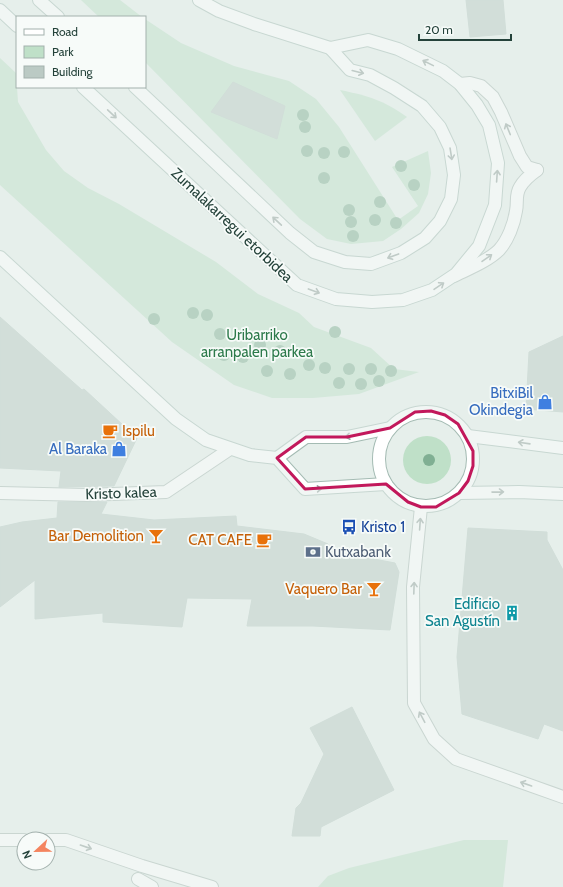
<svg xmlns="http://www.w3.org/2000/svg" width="563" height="887" viewBox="0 0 563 887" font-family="Cabin,sans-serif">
<rect width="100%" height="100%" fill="#e6efeb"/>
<g fill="#bfe0c8">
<path d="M81 0H120L142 17H99Z"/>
<path d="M145 19 181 43 234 66 289 81 316 99 339 127 398 220 418 206 392 167 428 151 431 173 428 194 419 213 401 229 383 241 351 244 327 239 300 219 145 62Z"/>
<path d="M0 58 16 73 18 102 46 150 64 171 88 188 119 204 216 262 258 294 299 313 314 327 371 348 394 369 419 372 359 394 313 398H272L234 385 172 342 0 185Z"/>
<path d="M340 90C369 96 383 100 407 117L375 141Z"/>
<circle cx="427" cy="460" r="24"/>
<path d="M464 840H508L503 887H318L328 876 349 868Z"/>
</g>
<g fill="#bbcac4" stroke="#b8c9c2">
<path d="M466 0H503L506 34 470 37Z"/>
<path d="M233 82 285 106 277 139 211 112Z"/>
<path d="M0 317 82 390 84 389 137 438 114 486 59 487 61 471 0 468Z"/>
<path d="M563 336V412L526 409 529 352Z"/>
<path d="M58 502H107L101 514 154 520 236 516 237 526 304 534 328 544 332 551 395 563 399 572 390 630 313 626H247L252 599 187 598 182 627 103 622V613L35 619V580L0 607V527L22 522 57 518Z"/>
<path d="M468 528 547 532V540L563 570V731L544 724 538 739 462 714 457 657Z"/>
<path d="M352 707 394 790 321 827 320 836H292L296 808 301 803 324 754 310 728Z"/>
</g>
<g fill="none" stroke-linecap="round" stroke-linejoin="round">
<g stroke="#a8b8b2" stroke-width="14">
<g id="lane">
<path d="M460 84 470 83 481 86 493 97 501 112 520 156 527 167 537 170"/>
<path d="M454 276C468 269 488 261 499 250 508 240 514 224 516 211 518 202 515 195 520 187 524 180 530 175 537 170"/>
</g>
</g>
<g stroke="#a8b8b2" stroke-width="14">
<g id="street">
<path d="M0 493 86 495 166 492 230 449"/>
<path d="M421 507 413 587 414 703 434 739 456 759 563 797"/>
<path d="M0 840H24"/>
<path d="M48 840H66L142 866 212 887"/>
<path d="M138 879 152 887"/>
</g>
</g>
<g stroke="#a4bbb3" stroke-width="14">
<g id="secondary">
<path d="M39 0 58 17"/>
<path d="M0 10 17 26"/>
<path d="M83 87 297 285 336 299 372 302 403 300 432 290 456 274 479 246 495 205 498 163 489 125 477 105 460 84 443 71 398 49 368 40 330 48 254 24 219 11 199 0"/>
<path d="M135 87 290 233 314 252 345 262 371 264 401 253 425 238 440 221 451 199 454 175 450 148 440 127 422 106 394 88 370 75 350 70 330 48"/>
<path d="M0 257 176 419 206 440 250 455 277 458 305 489 386 484"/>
<circle cx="426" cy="459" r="47"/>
<path d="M468 436 563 448"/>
<path d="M277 458 306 437H347L390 428"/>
<path d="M459 493 519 492 563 494"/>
</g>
</g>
<use href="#lane" stroke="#fff" stroke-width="12"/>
<use href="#street" stroke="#fff" stroke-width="12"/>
<use href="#secondary" stroke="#fff" stroke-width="12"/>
</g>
<g fill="#80af93">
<circle cx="303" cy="115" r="6"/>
<circle cx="305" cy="127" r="6"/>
<circle cx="307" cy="151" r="6"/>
<circle cx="344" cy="152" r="6"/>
<circle cx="324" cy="153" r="6"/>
<circle cx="401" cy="166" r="6"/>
<circle cx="324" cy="178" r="6"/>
<circle cx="414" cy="185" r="6"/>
<circle cx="380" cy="202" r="6"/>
<circle cx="349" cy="210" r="6"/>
<circle cx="375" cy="220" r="6"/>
<circle cx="351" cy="222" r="6"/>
<circle cx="396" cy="223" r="6"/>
<circle cx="353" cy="236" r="6"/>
<circle cx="193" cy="313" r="6"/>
<circle cx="207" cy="315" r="6"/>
<circle cx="154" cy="319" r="6"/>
<circle cx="335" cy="332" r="6"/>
<circle cx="220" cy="334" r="6"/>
<circle cx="260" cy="345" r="6"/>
<circle cx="280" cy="351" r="6"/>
<circle cx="224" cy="355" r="6"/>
<circle cx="243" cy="357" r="6"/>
<circle cx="309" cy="365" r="6"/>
<circle cx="325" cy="368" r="6"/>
<circle cx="349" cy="369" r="6"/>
<circle cx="371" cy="369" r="6"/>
<circle cx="267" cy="371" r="6"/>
<circle cx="391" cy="371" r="6"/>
<circle cx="290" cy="374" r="6"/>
<circle cx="379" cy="381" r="6"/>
<circle cx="339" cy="383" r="6"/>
<circle cx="361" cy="384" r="6"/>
<circle cx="429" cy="460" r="6"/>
</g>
<defs><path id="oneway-shaft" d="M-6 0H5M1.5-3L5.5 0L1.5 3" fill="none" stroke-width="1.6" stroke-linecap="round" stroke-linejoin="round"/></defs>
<g stroke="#92a09c">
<use href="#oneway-shaft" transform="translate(428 63) rotate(-154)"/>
<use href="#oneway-shaft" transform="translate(358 72) rotate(14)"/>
<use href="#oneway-shaft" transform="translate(112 114) rotate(43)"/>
<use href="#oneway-shaft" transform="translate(508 129) rotate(-112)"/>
<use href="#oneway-shaft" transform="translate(451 154) rotate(81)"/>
<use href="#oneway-shaft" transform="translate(497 176) rotate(-86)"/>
<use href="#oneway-shaft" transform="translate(277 221) rotate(-137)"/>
<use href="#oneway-shaft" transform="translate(393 256) rotate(160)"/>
<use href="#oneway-shaft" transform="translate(487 258) rotate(-35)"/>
<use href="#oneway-shaft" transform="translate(439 286) rotate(-34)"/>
<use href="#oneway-shaft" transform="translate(314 291) rotate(20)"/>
<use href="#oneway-shaft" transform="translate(351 436) rotate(171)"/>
<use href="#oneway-shaft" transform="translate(524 443) rotate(-172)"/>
<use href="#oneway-shaft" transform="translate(316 489) rotate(-3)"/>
<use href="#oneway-shaft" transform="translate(498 492) rotate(-1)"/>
<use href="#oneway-shaft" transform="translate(420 524) rotate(-86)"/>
<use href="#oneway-shaft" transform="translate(414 588) rotate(-88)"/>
<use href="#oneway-shaft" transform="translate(422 717) rotate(-118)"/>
<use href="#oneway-shaft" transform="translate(526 784) rotate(-161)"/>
<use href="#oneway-shaft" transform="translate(86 847) rotate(19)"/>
</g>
<path d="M0 0H563V887H0ZM431 411 445 415 458 424 473 451V466L468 481 459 493 436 507H421L408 502 386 484 305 489 277 458 306 437H347L390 428 415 412Z" fill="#e6efeb" fill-opacity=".55" fill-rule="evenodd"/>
<path fill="none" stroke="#c2185b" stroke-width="3" stroke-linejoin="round" d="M431 411 445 415 458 424 473 451V466L468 481 459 493 436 507H421L408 502 386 484 305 489 277 458 306 437H347L390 428 415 412Z"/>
<defs>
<g id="shop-bare" transform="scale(1.2)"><path d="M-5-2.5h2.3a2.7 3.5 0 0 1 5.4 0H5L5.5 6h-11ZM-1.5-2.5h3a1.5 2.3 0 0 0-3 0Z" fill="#3f7fe0" stroke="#f7fbf9" stroke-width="2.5" paint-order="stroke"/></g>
<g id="cafe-bare" transform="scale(1.2)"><path d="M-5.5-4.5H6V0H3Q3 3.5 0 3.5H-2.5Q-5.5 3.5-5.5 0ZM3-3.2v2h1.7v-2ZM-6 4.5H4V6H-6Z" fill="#e8710a" stroke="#f7fbf9" stroke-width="2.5" paint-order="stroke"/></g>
<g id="bus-bare" transform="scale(1.2)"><path d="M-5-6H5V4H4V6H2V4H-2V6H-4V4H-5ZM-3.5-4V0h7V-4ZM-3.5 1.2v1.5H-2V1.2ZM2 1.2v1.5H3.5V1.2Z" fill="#1a4fb4" stroke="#f7fbf9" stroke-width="2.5" paint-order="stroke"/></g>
<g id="bar-bare" transform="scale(1.2)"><path d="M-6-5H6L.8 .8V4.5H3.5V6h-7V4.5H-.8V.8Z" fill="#e8710a" stroke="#f7fbf9" stroke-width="2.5" paint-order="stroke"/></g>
<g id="bank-bare" transform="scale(1.2)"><path d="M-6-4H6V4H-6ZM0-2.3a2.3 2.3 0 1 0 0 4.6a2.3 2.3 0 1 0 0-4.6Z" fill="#5c6f8a" stroke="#f7fbf9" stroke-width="2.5" paint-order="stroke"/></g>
<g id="building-bare" transform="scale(1.2)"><path d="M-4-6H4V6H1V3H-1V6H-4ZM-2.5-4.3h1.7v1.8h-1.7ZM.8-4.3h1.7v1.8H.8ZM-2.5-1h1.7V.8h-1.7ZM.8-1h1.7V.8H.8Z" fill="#0f9aa8" stroke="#f7fbf9" stroke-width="2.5" paint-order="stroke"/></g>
</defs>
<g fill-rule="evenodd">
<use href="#shop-bare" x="545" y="402"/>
<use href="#cafe-bare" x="110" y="431"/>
<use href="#shop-bare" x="119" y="449"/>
<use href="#bus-bare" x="349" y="527"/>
<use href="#bar-bare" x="156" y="536"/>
<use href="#cafe-bare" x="264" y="540"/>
<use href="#bank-bare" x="313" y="552"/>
<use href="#bar-bare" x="374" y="589"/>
<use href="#building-bare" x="512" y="613"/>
</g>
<g text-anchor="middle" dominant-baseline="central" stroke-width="3.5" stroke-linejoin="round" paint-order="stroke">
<g font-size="15" fill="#24423a" stroke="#f7fbf9">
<text transform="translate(232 225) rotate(43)">Zumalakarregui etorbidea</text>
<text transform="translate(121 493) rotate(-2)">Kristo kalea</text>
</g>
<g font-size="15" fill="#2d7a4b" stroke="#f7fbf9">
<text x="257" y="335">Uribarriko<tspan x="257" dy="17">arranpalen parkea</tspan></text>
</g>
<g font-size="15" fill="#366cbe" stroke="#f7fbf9" text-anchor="end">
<text x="533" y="393">BitxiBil<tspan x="533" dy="17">Okindegia</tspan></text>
<text x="107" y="449">Al Baraka</text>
</g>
<g font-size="15" fill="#c56008" stroke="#f7fbf9" text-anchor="end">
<text x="122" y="431" text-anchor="start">Ispilu</text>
<text x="144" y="536">Bar Demolition</text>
<text x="252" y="540">CAT CAFE</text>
<text x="362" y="589">Vaquero Bar</text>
</g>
<g font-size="15" fill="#164399" stroke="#f7fbf9" text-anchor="start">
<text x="361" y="527">Kristo 1</text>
</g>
<g font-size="15" fill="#4e5e75" stroke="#f7fbf9" text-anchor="start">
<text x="325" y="552">Kutxabank</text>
</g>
<g font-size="15" fill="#0d838f" stroke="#f7fbf9" text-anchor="end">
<text x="500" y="604">Edificio<tspan x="500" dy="17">San Agustín</tspan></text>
</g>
</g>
<rect x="16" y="16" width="130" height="72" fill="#f7fbf9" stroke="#a3b1ad"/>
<rect x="24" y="29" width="20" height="6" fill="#ffffff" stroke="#a3b1ad"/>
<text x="52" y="36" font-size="12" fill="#24423a">Road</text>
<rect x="24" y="46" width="20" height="12" fill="#bfe0c8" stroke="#a3b1ad"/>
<text x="52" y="56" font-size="12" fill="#24423a">Park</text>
<rect x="24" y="66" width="20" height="12" fill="#bbcac4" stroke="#a3b1ad"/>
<text x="52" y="76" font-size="12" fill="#24423a">Building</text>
<g transform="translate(36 851) rotate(248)"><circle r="19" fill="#f7fbf9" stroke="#a3b1ad"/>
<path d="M0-3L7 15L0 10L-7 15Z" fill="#f4845f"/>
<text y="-6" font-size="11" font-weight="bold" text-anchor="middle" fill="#24423a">N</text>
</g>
<path d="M419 34v6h92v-6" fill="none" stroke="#24423a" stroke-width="2"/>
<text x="425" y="34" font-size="12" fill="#24423a" stroke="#f7fbf9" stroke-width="3" paint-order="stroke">20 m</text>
</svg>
